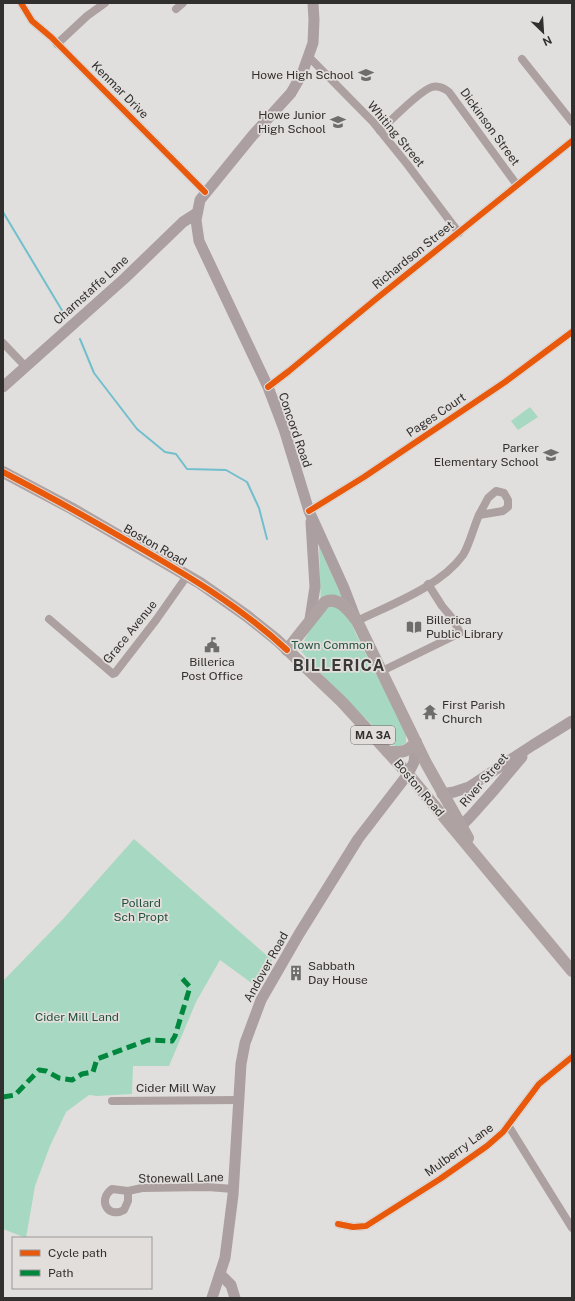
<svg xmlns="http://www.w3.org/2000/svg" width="575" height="1301" viewBox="0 0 575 1301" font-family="'Public Sans',sans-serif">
<rect width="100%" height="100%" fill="#e1dfdd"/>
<g fill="#a7d8c1">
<path d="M530 407 538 417 518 430 511 421Z"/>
<path d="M319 546 341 595 355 632 406 734V743L398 747 392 745 331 684 299 649 321 611Z"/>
<path d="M134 839 272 960 257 987 220 960 196 1002 169 1066H133L132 1094 97 1096 89 1095 66 1112 50 1146 35 1186 26 1238 3 1229V981L63 919Z"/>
</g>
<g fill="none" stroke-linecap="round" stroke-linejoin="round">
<g stroke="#71bfcd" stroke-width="2">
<path d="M3 212 66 317"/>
<path d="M80 339 94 373 137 429 165 452 176 454 187 469 226 470 247 482 259 508 267 539"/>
</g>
<g stroke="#aca0a1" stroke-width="8">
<path d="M21 3 32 21 51 37 205 192"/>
<path d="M176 9 183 3"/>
<path d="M57 44 87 16 105 3"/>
<path d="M308 56 373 122 407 164 459 233"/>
<path d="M522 59 572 122"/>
<path d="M380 131C390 121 421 90 432 87 439 85 444 88 449 92L517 185"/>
<path d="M3 343 26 367"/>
<path d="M268 387 289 371 376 299 572 141"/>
<path d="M496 491 504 493 508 500V507L503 511 479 515 488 498Z"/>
<path d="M309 511 364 477 505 382 572 332"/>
<path d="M49 619 113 674 115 673 156 620 187 576"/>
<path d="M357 621C390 605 441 586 463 555 469 546 474 526 479 515"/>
<path d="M382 671 460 633 453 619 442 606 428 584"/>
<path d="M112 1101 239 1100"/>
<path d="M508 1125 572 1228"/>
<path d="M128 1191V1201L124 1210C108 1219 97 1200 112 1189L128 1191 142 1188 208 1187 233 1189"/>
<path d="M338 1224 353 1227 366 1226 440 1179 487 1146 503 1132 539 1084 572 1057"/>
</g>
<g stroke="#ab9fa1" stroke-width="11">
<path d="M313 3 314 20 313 43 302 74 291 93 253 135 200 200 196 220 199 241 268 387 284 429 309 511 344 588 355 617"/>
<path d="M3 387 125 278 183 222 197 213"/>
<path d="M310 619 315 587 311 522"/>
<path d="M442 794 454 792 469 787 533 745 572 721"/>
<path d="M452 827 461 826 470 817 495 789 522 757"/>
<path d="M220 1274 231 1285 235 1298"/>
<path d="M212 1298 225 1258 233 1195 241 1064 245 1043 261 1000 299 934 358 839 408 774 414 762 416 742"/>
</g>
<g stroke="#aea2a2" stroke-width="12">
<path d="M3 472 71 508 200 583 247 616 277 640 342 702 408 774 572 971"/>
<path d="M287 650 325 602C339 596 349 611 357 621L426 763 468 838"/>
<path d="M388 752C403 752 406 753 416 742"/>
</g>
<path stroke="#00873e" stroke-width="5" stroke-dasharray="10 5" stroke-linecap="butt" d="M3 1097 15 1095 39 1070 46 1071 59 1078 72 1080 82 1074 93 1072 97 1059 148 1040 172 1041 175 1036 190 987 179 975"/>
<g stroke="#e2dedc" stroke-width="8">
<g id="cycleway">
<path d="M21 3 32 21 51 37 205 192"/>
<path d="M268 387 289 371 376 299 572 141"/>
<path d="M3 472C47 495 90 519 133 544 187 575 241 607 287 650"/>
<path d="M309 511 364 477 505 382 572 332"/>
<path d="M338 1224 353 1227 366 1226 440 1179 487 1146 503 1132 539 1084 572 1057"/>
</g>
</g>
<use href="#cycleway" stroke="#e8590c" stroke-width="6"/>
</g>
<defs>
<g id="school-bare" transform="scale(1.2)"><path d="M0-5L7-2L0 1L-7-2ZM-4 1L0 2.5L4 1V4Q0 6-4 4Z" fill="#6f6d6c" stroke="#e2dedc" stroke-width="2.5" paint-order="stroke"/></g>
<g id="library-bare" transform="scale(1.2)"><path d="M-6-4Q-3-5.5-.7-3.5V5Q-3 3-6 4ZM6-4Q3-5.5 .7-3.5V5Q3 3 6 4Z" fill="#6f6d6c" stroke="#e2dedc" stroke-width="2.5" paint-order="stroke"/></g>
<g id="civic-bare" transform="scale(1.2)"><path d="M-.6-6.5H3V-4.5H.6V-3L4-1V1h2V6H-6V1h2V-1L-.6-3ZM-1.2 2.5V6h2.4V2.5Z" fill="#6f6d6c" stroke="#e2dedc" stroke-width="2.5" paint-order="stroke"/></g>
<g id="temple-bare" transform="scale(1.2)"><path d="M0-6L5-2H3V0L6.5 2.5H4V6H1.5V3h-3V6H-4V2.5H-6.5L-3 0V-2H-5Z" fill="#6f6d6c" stroke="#e2dedc" stroke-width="2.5" paint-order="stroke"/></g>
<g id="building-bare" transform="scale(1.2)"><path d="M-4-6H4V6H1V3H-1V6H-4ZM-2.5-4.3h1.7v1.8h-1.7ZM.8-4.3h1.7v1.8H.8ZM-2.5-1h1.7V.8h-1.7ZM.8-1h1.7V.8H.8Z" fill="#6f6d6c" stroke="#e2dedc" stroke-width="2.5" paint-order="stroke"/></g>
</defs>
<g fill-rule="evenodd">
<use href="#school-bare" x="366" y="75"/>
<use href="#school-bare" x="338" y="122"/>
<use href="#school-bare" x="551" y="455"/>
<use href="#library-bare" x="414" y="627"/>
<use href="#civic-bare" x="212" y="645"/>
<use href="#temple-bare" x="430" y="712"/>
<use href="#building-bare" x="296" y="973"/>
</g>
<g text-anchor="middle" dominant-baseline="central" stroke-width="3.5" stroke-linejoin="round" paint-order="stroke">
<rect fill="#e2dedc" stroke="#666463" stroke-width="1" x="351" y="726" width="44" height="18" rx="3"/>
<g font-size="11" font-weight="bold" fill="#31302f">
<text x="373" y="735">MA 3A</text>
</g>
<g font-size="12" fill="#31302f" stroke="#e2dedc" text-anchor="end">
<text x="354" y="75">Howe High School</text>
<text x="326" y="115">Howe Junior<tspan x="326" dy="14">High School</tspan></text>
<text x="539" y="448">Parker<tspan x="539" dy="14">Elementary School</tspan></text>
<text x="426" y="620" text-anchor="start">Billerica<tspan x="426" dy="14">Public Library</tspan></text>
<text x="212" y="662" text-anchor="middle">Billerica<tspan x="212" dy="14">Post Office</tspan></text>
<text x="442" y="705" text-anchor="start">First Parish<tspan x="442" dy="14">Church</tspan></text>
<text x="308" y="966" text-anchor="start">Sabbath<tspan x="308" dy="14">Day House</tspan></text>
</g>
<g font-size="12" fill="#31302f" stroke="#e2dedc">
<text transform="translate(120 90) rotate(45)">Kenmar Drive</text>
<text transform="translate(490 127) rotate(54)">Dickinson Street</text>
<text transform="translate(396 134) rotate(50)">Whiting Street</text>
<text transform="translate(413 255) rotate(-39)">Richardson Street</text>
<text transform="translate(91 290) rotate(-42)">Charnstaffe Lane</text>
<text transform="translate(436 415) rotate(-34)">Pages Court</text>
<text transform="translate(295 430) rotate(71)">Concord Road</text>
<text transform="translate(155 545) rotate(30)">Boston Road</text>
<text transform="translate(130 632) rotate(-51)">Grace Avenue</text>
<text transform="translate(484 780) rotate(-49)">River Street</text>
<text transform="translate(419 788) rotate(50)">Boston Road</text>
<text transform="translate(266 967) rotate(-61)">Andover Road</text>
<text x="176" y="1088">Cider Mill Way</text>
<text transform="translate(459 1150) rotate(-36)">Mulberry Lane</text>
<text transform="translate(181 1178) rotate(-1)">Stonewall Lane</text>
</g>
<g font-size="12" fill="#235440" stroke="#e2dedc">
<text x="332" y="645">Town Common</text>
<text x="141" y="903">Pollard<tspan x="141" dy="14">Sch Propt</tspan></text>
<text x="77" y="1017">Cider Mill Land</text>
</g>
<g font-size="16" font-weight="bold" letter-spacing="1" fill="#3b3937" stroke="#e2dedc">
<text x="339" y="665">BILLERICA</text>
</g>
</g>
<rect width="575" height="1301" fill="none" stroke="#31302f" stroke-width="8"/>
<rect x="12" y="1237" width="140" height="52" fill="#e2dedc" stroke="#9b9897"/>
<rect x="20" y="1250" width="20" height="6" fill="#e8590c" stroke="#9b9897"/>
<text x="48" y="1257" font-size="12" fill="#31302f">Cycle path</text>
<rect x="20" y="1270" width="20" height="6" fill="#00873e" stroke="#9b9897"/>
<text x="48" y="1277" font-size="12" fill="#31302f">Path</text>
<g transform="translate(543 32) rotate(155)" stroke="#e2dedc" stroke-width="3" paint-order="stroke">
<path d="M0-3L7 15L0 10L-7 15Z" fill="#31302f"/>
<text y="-6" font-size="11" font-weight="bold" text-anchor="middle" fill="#31302f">N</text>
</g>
</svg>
